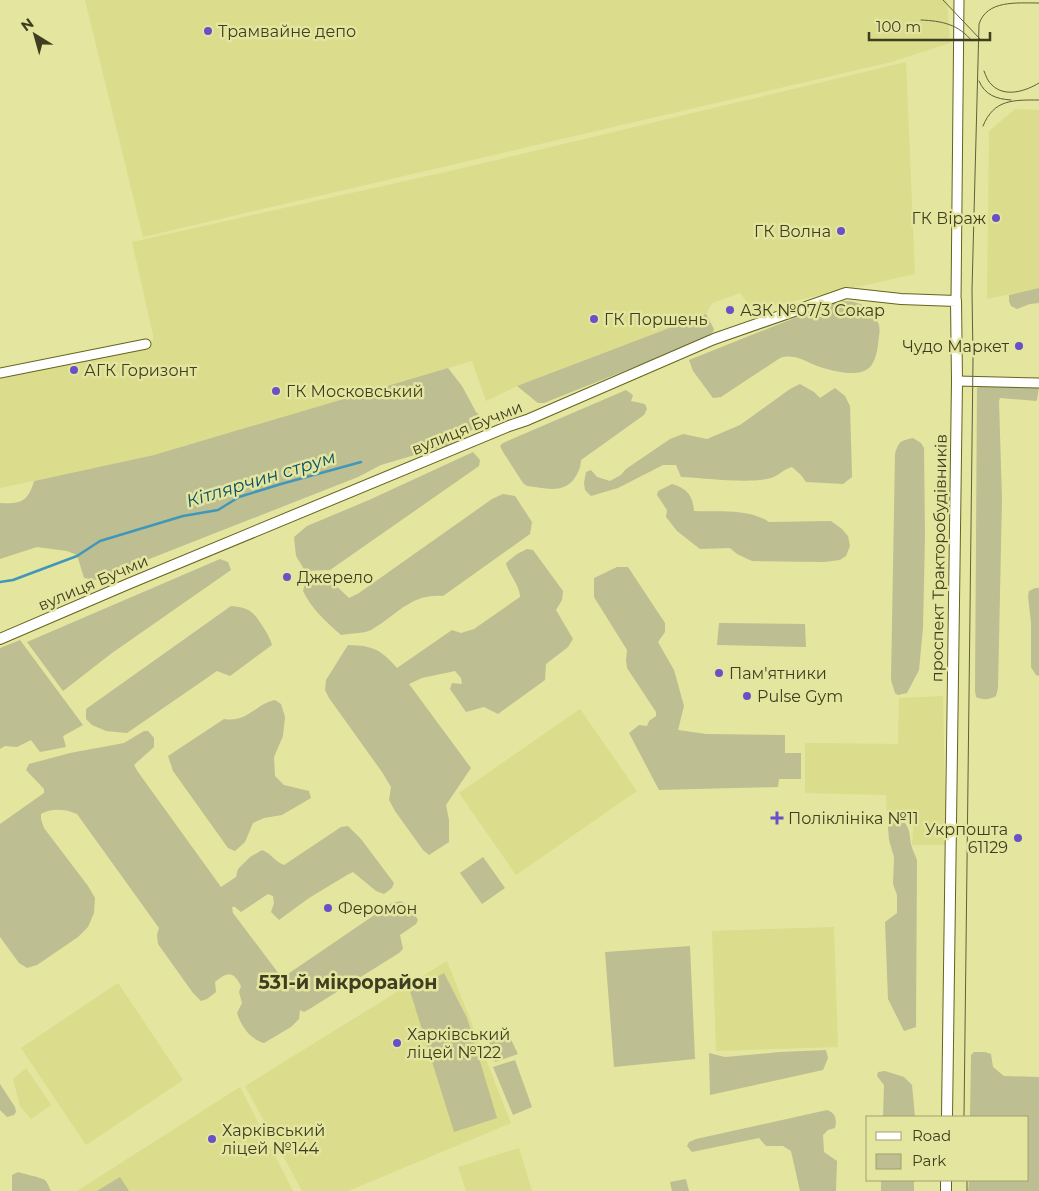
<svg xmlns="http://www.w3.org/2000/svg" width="1039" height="1191" viewBox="0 0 1039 1191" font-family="Montserrat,sans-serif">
<rect width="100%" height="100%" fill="#e4e59e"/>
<g fill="#dbdc8c">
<path d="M85 0H947L950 43 891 62 143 237Z"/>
<path d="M906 62 915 274 753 310 740 293 712 303 706 314 517 386 486 401 472 361 154 455 0 488V373L153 341V335L132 242 450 171Z"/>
<path d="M1015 109 1039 110V288L987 299 989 131Z"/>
<path d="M943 696 946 845H912L914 817 887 818 886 795 805 793V743L898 744 899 698Z"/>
<path d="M580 709 637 791 516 875 459 793Z"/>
<path d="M834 927 838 1047 716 1051 712 931Z"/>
<path d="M447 961 511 1123 348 1191H302L245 1086Z"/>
<path d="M118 983 183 1080 86 1145 21 1048Z"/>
<path d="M26 1068 51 1105 31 1119 20 1106 13 1079Z"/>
<path d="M240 1087 293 1191H77Z"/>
<path d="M519 1148 532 1191H466L458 1167Z"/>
</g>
<g fill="#bdbe92">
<path d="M1039 288V303L1030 304 1017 309 1011 306 1009 301V295Z"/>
<path d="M837 301C850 301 862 301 871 312 878 320 881 326 879 336 878 345 877 358 871 366 860 379 834 371 820 367 806 362 795 353 780 358L721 397 713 398 693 371 689 360Z"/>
<path d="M706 314 714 329 713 332 702 340 544 403H538L517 386Z"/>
<path d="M448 368 462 386 476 412 484 419 485 424 484 427 472 430 455 442 445 446 381 465 358 477 96 580 84 578 77 555 67 551 37 547 0 559V503C21 504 28 502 34 481L154 455Z"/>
<path d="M800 384 814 392 820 398 835 388 845 396 850 406 852 477 843 484 806 482 801 475 792 467C784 469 778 476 771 478 751 484 704 478 681 477L676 465H663L618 488 591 496 585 490 584 483 586 472 591 470 597 477 610 481 621 475 626 469 670 439 683 434 707 439 740 425 790 389Z"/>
<path d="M982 385H1036L1039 387 1037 400 1036 401 1000 398 999 401 1002 499 998 688 996 696C989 700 983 700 976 697L975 691 977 388Z"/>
<path d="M626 390 633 395 631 401 645 404 647 409 644 415 581 460C581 467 578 473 574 479 563 494 544 488 527 486L523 483 503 452 500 446 503 443Z"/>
<path d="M913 438 921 443 924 448 925 536 923 628 919 670 907 693 898 695 895 693 891 680 895 454C899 441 900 441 913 438Z"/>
<path d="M473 452 480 460 479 466 330 570 305 571 296 556 294 537 307 526 369 500Z"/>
<path d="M672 484C687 488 693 496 694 511 718 512 748 508 769 522L831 521 842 529 848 536 850 546 846 556 840 560 824 562 752 561 737 554 730 548 700 549 677 531 666 517 667 510 657 495 658 491Z"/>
<path d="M503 494 515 496 532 522 530 534 443 596C411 593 397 615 371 630 363 634 350 633 341 635 326 622 311 608 303 591L305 583 319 580H330L349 598 359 593 492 499Z"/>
<path d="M527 549 533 550 563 591 562 600 556 610 573 639 568 647 546 664 545 680 498 714 484 707 466 712 450 689 452 683 462 684 461 678 455 671 422 678 409 684 471 768 446 805 449 820V842L429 855 423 850 395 811 389 800 391 787 382 772 329 698 325 690 326 680 348 645C374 646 380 649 397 668L452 630 461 633 474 629 520 597C520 585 509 575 506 563L517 554Z"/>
<path d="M220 559 228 562 231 570 112 653 63 691 27 642Z"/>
<path d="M617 567H628L665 623V632L658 642 674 670 684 706 678 730 706 734 785 735V753H801V779H779L778 787 659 790 629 733 639 725 647 726 649 721 656 716V712L627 668 626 660 627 650 594 597V578Z"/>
<path d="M1035 588H1039V676L1036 675 1031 667V623L1028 596 1029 591Z"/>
<path d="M231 606C250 608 253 611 263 627 267 633 270 638 272 645L230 676 217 671 127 733 106 731 92 725 86 719V709Z"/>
<path d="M719 623 805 624 806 647 717 645Z"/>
<path d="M20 640 83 725 63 736 66 747 40 752 31 740 17 747 5 746 0 749V648Z"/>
<path d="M275 700 281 704 285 717 283 736 274 757 275 776 284 785 309 791 311 798 282 815 264 818 253 823 245 842 235 851 228 848 173 771 168 756 224 719C248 723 255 704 275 700Z"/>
<path d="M144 731H148L154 738V747L134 765 138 772 221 887 236 877 238 869 250 857 262 850C271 853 275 862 284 865L341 827 348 826 361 839 394 883 392 888 384 894 376 891 353 872 347 875 309 898 279 920 271 912 274 903 273 896 268 894 241 912 235 907H232L233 913 282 978 392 903 401 901 409 906 418 920 416 924 400 935 403 949 399 953 311 1008 304 1012 300 1010 299 1019 291 1027 264 1043C250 1039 241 1026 237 1013L242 1003 239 992 241 986C233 970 227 972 215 982L216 992 207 999 201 1001 193 993 158 944 157 935 159 928 77 814C65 809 52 808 41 814V819L44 828 88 886 95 898 94 913 88 927 78 937 37 965 27 968 19 963 0 937V824L44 793V789L26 770 29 764 70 753 124 743Z"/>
<path d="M893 822 905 823C911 832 909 834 911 844 912 849 915 855 917 860L916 1027 904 1031 888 999 885 922 897 913V895L893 884 894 857 889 840 888 827Z"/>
<path d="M483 857 505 888 482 904 460 873Z"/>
<path d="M690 946 695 1059 614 1067 605 952Z"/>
<path d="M444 973 467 1018 497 1118 454 1132 410 991Z"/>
<path d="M506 1029 518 1054 495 1062 487 1035Z"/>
<path d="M826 1050 828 1058 823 1070 710 1095 709 1053 725 1057 780 1052Z"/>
<path d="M974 1052H985L991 1054 993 1067 1004 1076 1039 1077V1191H968L969 1180H1028V1117H970L971 1055Z"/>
<path d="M515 1060 532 1107 513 1115 493 1067Z"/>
<path d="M885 1071 904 1077 912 1085 915 1117H883L884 1085 877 1076 878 1072Z"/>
<path d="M0 1084 15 1107 16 1112 14 1115 7 1117 0 1110Z"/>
<path d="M827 1110C836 1113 837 1120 835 1128L828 1130 823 1135 824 1152 837 1161 836 1191H800L791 1151 783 1146H766L759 1138 692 1152 687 1146 689 1142 696 1139Z"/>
<path d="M18 1172C24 1174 43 1178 45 1180 48 1183 49 1188 51 1191H12V1175Z"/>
<path d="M120 1177 129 1191H97Z"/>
<path d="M686 1179 689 1191H672L670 1182Z"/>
<rect x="881" y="1180" width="33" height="11"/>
</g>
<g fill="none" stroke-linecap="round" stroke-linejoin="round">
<path stroke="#4197ba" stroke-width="2.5" d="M0 582 13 580 77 556 100 541 183 516 218 510 239 497 281 484 361 462"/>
<g stroke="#65641d" stroke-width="11">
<g id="minor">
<path d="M956 301 959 0"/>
<path d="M0 373 146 344"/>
<path d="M957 381 1039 383"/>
</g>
</g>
<g stroke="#65641d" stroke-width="12">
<g id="tertiary">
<path d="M0 639 128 584 509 426 527 420 714 339 846 293 901 299 956 301 957 381 947 1117"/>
<path d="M946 1191V1180"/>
</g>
</g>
<use href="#minor" stroke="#fff" stroke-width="9"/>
<use href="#tertiary" stroke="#fff" stroke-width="10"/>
<g stroke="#60603a" stroke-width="1">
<path d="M943 0 981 40"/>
<path d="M921 20C942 21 958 24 972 41"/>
<path d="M984 71C986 76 988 82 992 85 1005 98 1026 91 1039 83"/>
<path d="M979 81C985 95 996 99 1011 100"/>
<path d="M983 126C994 99 1013 100 1039 100"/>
<path d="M964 1117 973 359 972 290 979 24C987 0 1016 3 1039 3"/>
<path d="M967 1191V1180"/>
</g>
</g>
<g fill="#694fc8" stroke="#e4e59e" stroke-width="2">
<circle cx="208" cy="31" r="5"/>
<circle cx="996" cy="218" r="5"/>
<circle cx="841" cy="231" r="5"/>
<circle cx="730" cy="310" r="5"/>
<circle cx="594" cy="319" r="5"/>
<circle cx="1019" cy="346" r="5"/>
<circle cx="74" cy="370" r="5"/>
<circle cx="276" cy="391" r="5"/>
<circle cx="287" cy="577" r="5"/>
<circle cx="719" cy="673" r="5"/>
<circle cx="747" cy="696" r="5"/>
<path d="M774.5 810.5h5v5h5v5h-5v5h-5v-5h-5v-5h5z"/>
<circle cx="1018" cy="838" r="5"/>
<circle cx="328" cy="908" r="5"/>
<circle cx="397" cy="1043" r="5"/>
<circle cx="212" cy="1139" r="5"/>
</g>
<g text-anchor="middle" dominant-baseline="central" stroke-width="5" stroke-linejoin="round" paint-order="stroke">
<g font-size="16" fill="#3e3e21" stroke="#e4e59e" text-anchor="start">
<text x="218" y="31">Трамвайне депо</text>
<text x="986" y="218" text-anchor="end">ГК Віраж</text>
<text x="831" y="231" text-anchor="end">ГК Волна</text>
<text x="740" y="310">АЗК №07/3 Сокар</text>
<text x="604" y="319">ГК Поршень</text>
<text x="1009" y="346" text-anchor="end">Чудо Маркет</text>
<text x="84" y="370">АГК Горизонт</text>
<text x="286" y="391">ГК Московський</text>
<text x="297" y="577">Джерело</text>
<text x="729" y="673">Пам'ятники</text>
<text x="757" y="696">Pulse Gym</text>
<text x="788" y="818">Поліклініка №11</text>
<text x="1008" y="829" text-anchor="end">Укрпошта<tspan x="1008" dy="18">61129</tspan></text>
<text x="338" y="908">Феромон</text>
<text x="407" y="1034">Харківський<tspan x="407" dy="18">ліцей №122</tspan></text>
<text x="222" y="1130">Харківський<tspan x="222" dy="18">ліцей №144</tspan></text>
</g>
<g font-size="16" fill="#3e3e21" stroke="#e4e59e">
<text transform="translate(467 428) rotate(-22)">вулиця Бучми</text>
<text transform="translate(939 558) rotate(-89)">проспект Тракторобудівників</text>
<text transform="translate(93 583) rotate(-23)">вулиця Бучми</text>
</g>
<g font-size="18" font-style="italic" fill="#085069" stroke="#e4e59e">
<text transform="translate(261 479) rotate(-17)">Кітлярчин струм</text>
</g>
<g font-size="19" font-weight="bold" fill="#3e3e21" stroke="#e4e59e">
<text x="348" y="982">531-й мікрорайон</text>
</g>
</g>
<rect x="866" y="1116" width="162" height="65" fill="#e4e59e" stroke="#a2a26c"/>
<rect x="876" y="1132" width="25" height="8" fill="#ffffff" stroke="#a2a26c"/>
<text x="912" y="1141" font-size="15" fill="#3e3e21">Road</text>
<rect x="876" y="1154" width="25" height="15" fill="#bdbe92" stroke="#a2a26c"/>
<text x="912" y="1166" font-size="15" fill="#3e3e21">Park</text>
<g transform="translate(35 35) rotate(323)" stroke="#e4e59e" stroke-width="4" paint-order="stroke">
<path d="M0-4L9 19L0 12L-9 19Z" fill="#3e3e21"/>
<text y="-8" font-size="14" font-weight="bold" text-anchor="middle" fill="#3e3e21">N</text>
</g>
<path d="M869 32v8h121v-8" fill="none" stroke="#3e3e21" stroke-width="2.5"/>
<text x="876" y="32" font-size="15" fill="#3e3e21" stroke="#e4e59e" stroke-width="4" paint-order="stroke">100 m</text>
</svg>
